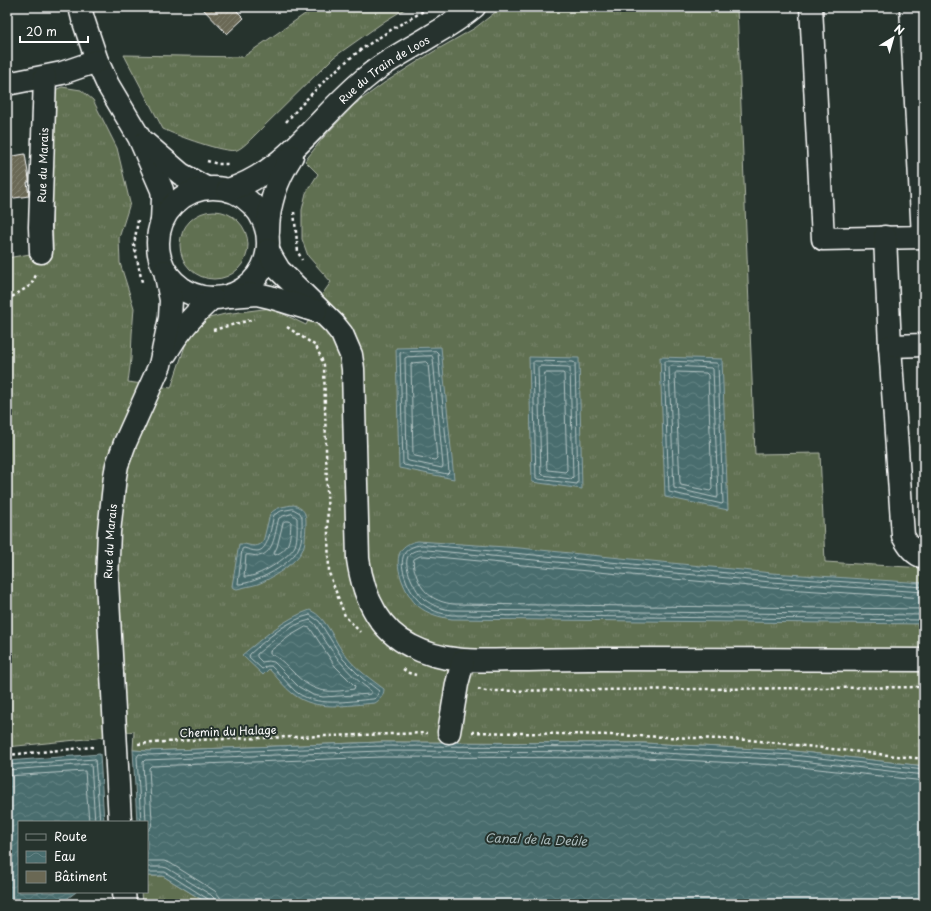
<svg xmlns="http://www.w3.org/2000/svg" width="931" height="911" viewBox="0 0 931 911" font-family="'Playpen Sans',sans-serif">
<defs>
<pattern id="grass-tufts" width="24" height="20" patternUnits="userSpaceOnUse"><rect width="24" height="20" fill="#606f51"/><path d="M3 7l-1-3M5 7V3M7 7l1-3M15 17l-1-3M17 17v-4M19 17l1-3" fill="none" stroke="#78856b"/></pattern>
<pattern id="water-waves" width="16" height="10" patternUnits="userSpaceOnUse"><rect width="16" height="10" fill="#496d6e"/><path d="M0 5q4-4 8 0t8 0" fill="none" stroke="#648384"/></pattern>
<pattern id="building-hatch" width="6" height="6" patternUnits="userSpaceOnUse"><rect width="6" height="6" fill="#6a6854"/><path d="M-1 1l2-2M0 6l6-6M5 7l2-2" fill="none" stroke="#807f6e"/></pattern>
</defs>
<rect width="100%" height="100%" fill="#26332d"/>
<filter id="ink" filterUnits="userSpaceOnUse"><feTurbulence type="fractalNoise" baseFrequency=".025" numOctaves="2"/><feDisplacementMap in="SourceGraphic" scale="8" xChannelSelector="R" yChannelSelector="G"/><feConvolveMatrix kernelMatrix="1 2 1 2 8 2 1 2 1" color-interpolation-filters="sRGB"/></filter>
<g filter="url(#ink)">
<g fill="url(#grass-tufts)" stroke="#b0b7a8">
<path d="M315 7H408L385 21 334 57 252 138C248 142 242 148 237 150 226 154 175 135 163 129L124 55 243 57Z"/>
<path d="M502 7H737L755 454 820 453 825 562 924 568V766L794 751 644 743 381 742 148 751 133 750 134 731 96 738 7 747V258L53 250 50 92 62 87 81 90 93 100 117 148 130 203 119 238 120 263 134 308 132 334 131 359 128 382 171 388 193 322 225 314 271 308 306 325 321 296 331 282 308 256 302 239V210L306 193 318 174 305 161 322 139 354 105 384 83 433 52 475 28Z"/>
<circle cx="214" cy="245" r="34"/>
<path d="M147 876H163L209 904H142L141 892H147Z"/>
</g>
<g fill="url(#water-waves)" stroke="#92a7a8">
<path d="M441 347 454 479 399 468 396 348Z"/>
<path d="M529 357 579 358 582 489 532 482Z"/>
<path d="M660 357 722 359 728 510 665 497Z"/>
<path d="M294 505C306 510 306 514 306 526 305 534 306 544 302 551 296 563 271 579 258 584 252 586 244 587 237 589L233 588 232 586 239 544C248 543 256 550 263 542L270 514C276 507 285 506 294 505Z"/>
<path d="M418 541 520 548 772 573 924 583V624L452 619C439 617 428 614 418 606 406 596 391 563 402 549 406 544 412 542 418 541Z"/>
<path d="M310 610C328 618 334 642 346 656 357 670 371 679 384 689 384 695 380 700 375 703 348 705 316 712 293 694 284 687 277 677 269 669L263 675 242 655C263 638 283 619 310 610Z"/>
<path d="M381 742 644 743 794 751 924 766V904H209L163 876H147V822H137L133 750 148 751Z"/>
<path d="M100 754 104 822H19V892H76L60 904H7V761Z"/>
</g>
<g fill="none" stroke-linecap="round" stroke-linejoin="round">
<g stroke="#b6c5c5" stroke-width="1">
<path d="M436 351 438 353 449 472 447 474 404 465 403 464 400 353 402 352Z"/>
<path d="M432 356 433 358 443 466 442 468 409 461 407 460 405 358 407 357Z"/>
<path d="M535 361 573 362 575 363 578 482 577 484 538 479 536 478 533 363Z"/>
<path d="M666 361 716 363 718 364 723 503 722 504 669 492 664 363Z"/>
<path d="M426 362 428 364 437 458 435 460 415 456 413 455 411 364 413 363Z"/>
<path d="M540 366 568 367 570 368 573 477 571 479 543 475 541 473 538 368Z"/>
<path d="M671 366 712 368 713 369 718 496 717 498 674 488 669 368Z"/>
<path d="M677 372 706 373 708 375 712 489 710 491 681 485 680 483 675 374Z"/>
<path d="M545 373H563L564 374 567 470 565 472 548 470 547 468Z"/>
<path d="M293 509 300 513 302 517C302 526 303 539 299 547 293 564 255 584 238 584L242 549 244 548C248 549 253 551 257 551 269 551 271 525 274 515L281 511Z"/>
<path d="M292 514 297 518C297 526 298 538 295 546 289 558 257 578 244 577L246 555C250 554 254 556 259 556 275 553 275 530 279 518L283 516Z"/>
<path d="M285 521H289L291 522C290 537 291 549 275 555L274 553 277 547 283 523Z"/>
<path d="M924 587 771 577 427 545C402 544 398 559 406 580 409 588 414 597 421 603 430 610 440 614 452 615L924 620"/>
<path d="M924 592 771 582 427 550C421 550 414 549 409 555 401 564 416 592 424 599 433 606 442 609 452 610L924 615"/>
<path d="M924 598 771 588 426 556H420L414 559C412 566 415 571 417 577 423 594 436 602 453 604L924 609"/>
<path d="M310 615 319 621 343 659 362 678 379 691 376 698 373 699C348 701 316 708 295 691 287 683 280 674 271 666H267L262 669 249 657 250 654C267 639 287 620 310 615Z"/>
<path d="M310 620 315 624C331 651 345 672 371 691V694L323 697 313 695 299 687 274 662 268 661 262 662 257 657V654C272 642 290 624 310 620Z"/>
<path d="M306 627 310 628 335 666 355 686 354 689C325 694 312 692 292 671 285 664 279 657 270 654V651L290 636Z"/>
<path d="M7 765 95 759 100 822"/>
<path d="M7 770 91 764 95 822"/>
<path d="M7 776 85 771 89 822"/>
<path d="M141 822 137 757 139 754 149 755 381 746 644 747 793 755 924 770"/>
<path d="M146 822 143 762 145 760 381 751 644 752 793 760 924 775"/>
<path d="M147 832 151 827 152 821 149 768 151 766 381 757 644 758 792 766 924 781"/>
<path d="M147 861H164L170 863 215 891 220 897 221 904"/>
<path d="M147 867H163L167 868 211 895 214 898 215 904"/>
<path d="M147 872H165L208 899 210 904"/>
</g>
</g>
<g fill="url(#building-hatch)" stroke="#fff">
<path d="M201 7H233L244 18 227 34Z"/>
<path d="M25 154 29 179V182H27L29 196 7 199V157Z"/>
</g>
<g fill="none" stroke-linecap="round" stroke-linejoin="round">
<g stroke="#fff" stroke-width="25">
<g id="minor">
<path d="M80 7 83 19 97 61 108 85 139 137 162 190 163 198 162 221"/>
<path d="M811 7 823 239 923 237 911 7"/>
<path d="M7 84 62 73 97 61"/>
<path d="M145 143 181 174 206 188"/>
<circle cx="213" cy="243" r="55"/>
<path id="s1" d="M228 190C287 172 321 113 368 76 388 59 412 48 434 34 448 26 462 17 474 7"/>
<path d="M268 232C268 204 277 179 292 156"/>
<path d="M885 237 890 346 903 536C908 545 914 555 924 557"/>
<path d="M268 250 273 260 279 270 334 324 342 334 351 355 353 369 358 559C363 594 377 629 411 646 443 663 477 661 512 660 538 660 564 659 590 659 701 659 813 659 924 660"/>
<path id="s2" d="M41 252 40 227 45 77"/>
<path d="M231 296 257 294 270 297 316 311"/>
<path d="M890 346 924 345"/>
<path d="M166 353C178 332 194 314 212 298"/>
<path id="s3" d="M112 674 107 580 109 532 115 476 117 465 125 443 160 365 170 318 171 300 165 271"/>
<path d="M449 732 457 684 463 661"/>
<path d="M124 892 125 904"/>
</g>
</g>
<g stroke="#fff" stroke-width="2.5" stroke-dasharray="3 3" stroke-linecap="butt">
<path d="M286 122C314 90 344 59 380 37 396 26 414 17 430 7"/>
<path d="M207 161 218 164H230"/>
<path d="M294 212 298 252 302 260"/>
<path d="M138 220 134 245 142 282"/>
<path d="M7 300 31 285 37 273"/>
<path d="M287 327 316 346 324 365 329 573 345 616 360 632"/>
<path d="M213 330 254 319"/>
<path d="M403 669 409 673 416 675"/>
<path d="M478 689 486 691 924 687"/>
<path d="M472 732 610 735 750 740 924 759"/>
<path d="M138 744 194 740 427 733"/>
<path d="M7 755 93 747"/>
</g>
<use href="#minor" stroke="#26332d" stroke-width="22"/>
<g stroke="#fff" stroke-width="25" stroke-linecap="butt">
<path id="minor-bridge" d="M112 674 120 822"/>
</g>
<use href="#minor-bridge" stroke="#26332d" stroke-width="22"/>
</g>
</g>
<g text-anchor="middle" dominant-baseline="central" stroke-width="4" stroke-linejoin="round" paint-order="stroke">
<g font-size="11" fill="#fff" stroke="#26332d">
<text stroke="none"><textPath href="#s1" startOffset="199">Rue du Train de Loos</textPath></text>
<text stroke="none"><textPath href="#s2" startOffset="87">Rue du Marais</textPath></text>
<text stroke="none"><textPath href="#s3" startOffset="133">Rue du Marais</textPath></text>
<text transform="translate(228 731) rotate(-2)">Chemin du Halage</text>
</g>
<g font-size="12" font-style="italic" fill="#adbdbe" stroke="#26332d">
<text transform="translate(536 839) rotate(2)">Canal de la Deûle</text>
</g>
</g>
<rect width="931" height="911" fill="none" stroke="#26332d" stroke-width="24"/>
<rect x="12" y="12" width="907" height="887" fill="none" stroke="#fff" stroke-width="1.5" filter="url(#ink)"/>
<rect x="18" y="821" width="130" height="72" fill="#26332d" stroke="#7d8581"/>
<rect x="26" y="834" width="20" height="6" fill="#26332d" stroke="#7d8581"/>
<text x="54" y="841" font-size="12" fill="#ffffff">Route</text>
<rect x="26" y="851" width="20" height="12" fill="url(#water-waves)" stroke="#7d8581"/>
<text x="54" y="861" font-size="12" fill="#ffffff">Eau</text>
<rect x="26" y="871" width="20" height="12" fill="#6a6854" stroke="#7d8581"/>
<text x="54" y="881" font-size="12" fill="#ffffff">Bâtiment</text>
<g transform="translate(893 38) rotate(37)" stroke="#26332d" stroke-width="3" paint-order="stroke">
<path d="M0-3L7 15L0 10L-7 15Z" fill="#ffffff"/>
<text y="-6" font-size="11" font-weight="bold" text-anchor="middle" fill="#ffffff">N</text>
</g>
<path d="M20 36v6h68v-6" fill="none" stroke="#ffffff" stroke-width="2"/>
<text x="26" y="36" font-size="12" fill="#ffffff" stroke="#26332d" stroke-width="3" paint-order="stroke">20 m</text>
</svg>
